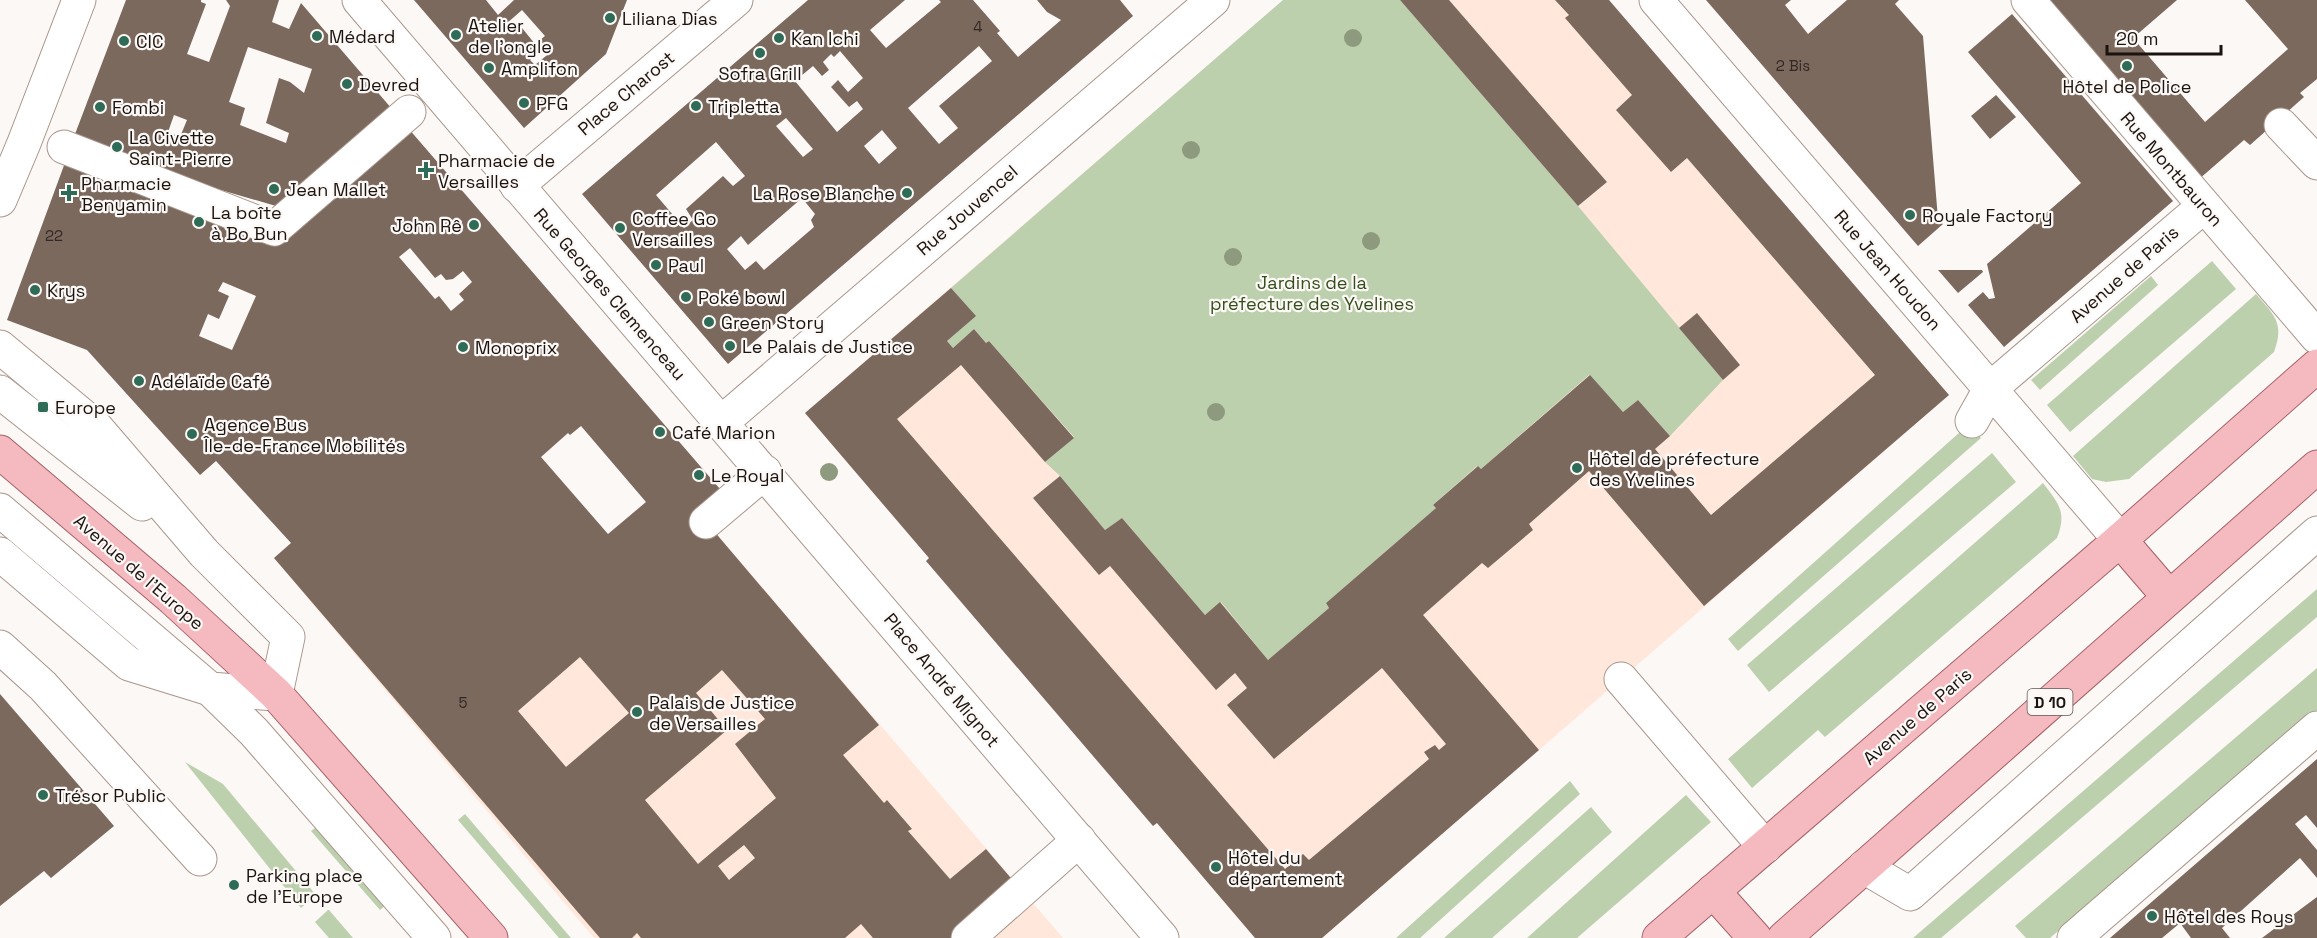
<svg xmlns="http://www.w3.org/2000/svg" width="2317" height="938" viewBox="0 0 2317 938" font-family="'Space Grotesk',sans-serif">
<rect width="100%" height="100%" fill="#fcf8f6"/>
<g fill="#ffe8db">
<path d="M1284 0H1608L1949 395 1322 938H1255L805 413Z"/>
<path d="M370 476 524 656 696 510 1063 938H594L274 558Z"/>
</g>
<g fill="#bcd0ae">
<path d="M1283 0H1400L1578 206 1723 380 1670 436 1638 400 1623 412 1589 375 1481 469 1477 466 1433 505 1436 508 1326 603 1329 608 1268 660 1221 602 1205 615 1122 518 1105 530 1060 476 1045 462 1074 437 989 341 986 343 974 329 953 348 947 341 975 316 951 288Z"/>
<path d="M2212 261 2236 289 2070 432 2047 405Z"/>
<path d="M2151 276 2158 285 2040 390 2031 380Z"/>
<path d="M2256 294C2274 315 2285 323 2274 352L2129 479 2106 482 2092 479 2073 456Z"/>
<path d="M1969 424 1981 438 1738 651 1728 639Z"/>
<path d="M1992 453 2016 482 1769 692 1747 665Z"/>
<path d="M2043 483C2059 504 2067 512 2057 538L1825 737 1818 730 1752 788 1728 759Z"/>
<path d="M2317 589V617L1941 938H1913Z"/>
<path d="M2317 668V710L2050 938H2026L2015 926Z"/>
<path d="M185 762 223 784 316 895 301 908Z"/>
<path d="M1570 781 1580 794 1420 938H1396Z"/>
<path d="M1686 795 1711 822 1577 938H1527Z"/>
<path d="M1591 807 1612 832 1492 938H1444Z"/>
<path d="M465 814 571 938H559L458 820Z"/>
<path d="M319 825 387 904 380 910 311 831Z"/>
<path d="M328 910H329L353 938H329L315 922Z"/>
</g>
<g fill="#7b695e" fill-rule="evenodd">
<path d="M126 0H201V2L206 4 187 54 209 62 230 6 226 0H279L272 22 289 29 301 3 392 109 276 206 166 174 72 142ZM248 47 312 69 304 93 290 82 279 78 266 123 289 133 286 143 240 125 245 108 229 102ZM174 115 187 120 180 137 168 132Z"/>
<path d="M414 0H486L498 15 514 0H627L606 54 524 128ZM522 10 545 36 535 44 518 23 512 29 507 23ZM547 46 552 51 535 65 530 60Z"/>
<path d="M808 0H905L870 30 886 48 941 2 939 0H973L1000 31 997 33 1018 57 1061 20 1047 12 1037 0H1120L1133 16 728 364 582 194ZM979 46 992 61 939 106 958 128 939 144 908 108ZM840 51 863 78 848 92 838 80 831 87 849 107 857 101 863 109 837 132 795 81 813 66 822 76 829 70 823 62 831 54 834 57ZM786 118 813 149 803 157 776 126ZM882 130 897 148 879 164 864 146ZM716 142 745 176 733 186 723 176 686 209 693 220 684 228 656 195ZM802 198 815 214 811 220 814 227 764 270 756 261 745 270 727 249 741 236 748 245Z"/>
<path d="M1400 0H1449L1607 182 1578 206Z"/>
<path d="M1555 0H1609L1949 395 1704 606 1589 471 1529 524 1533 530 1488 568 1482 563 1423 615 1539 750 1322 938H1255L1157 823 1153 826 926 561 929 558 805 413 951 288 976 316 947 341 953 348 974 329 986 343 989 341 1074 438 1045 462 961 365 897 419 1285 869 1303 854 1309 860 1429 759 1424 752 1435 745 1439 750 1446 744 1382 668 1274 759 1227 705 1247 688 1235 673 1216 690 1110 566 1099 575 1033 498 1060 476 1105 530 1122 518 1205 615 1220 602 1268 660 1329 608 1326 603 1436 508 1433 505 1478 466 1481 469 1590 375 1623 412 1638 400 1670 436 1655 449 1711 515 1875 375 1687 158 1671 172 1616 110 1632 95 1565 18 1569 15Z"/>
<path d="M1706 0H1791L1785 5 1808 34 1847 0H1899L1895 4 1923 36 1938 219 1943 224 1918 246Z"/>
<path d="M2041 0H2177L2133 38 2205 122 2288 49 2245 0H2317V79L2300 93 2304 97 2250 145 2244 140 2198 180Z"/>
<path d="M2012 14 2173 201 2004 347 1968 305 1983 292 1989 299 1995 298 1987 264 2081 183 1968 52Z"/>
<path d="M1996 95 2016 117 1990 139 1971 116Z"/>
<path d="M408 128 720 489 696 510 879 725 843 755 884 803 887 800 912 829 908 831 950 879 986 849 1016 884 953 938H873L861 924 845 938H641L637 933 632 938H600L274 558 291 543 216 461 200 475 87 350 7 320 66 160 148 191 268 245ZM410 248 435 278 441 274 446 280 453 279 463 271 472 282 459 294 464 300 451 311 439 296 435 299 399 257ZM223 282 256 296 232 350 199 336 208 314 219 319 229 296 218 291ZM581 426 646 502 608 534 541 457 568 433 570 435ZM580 657 629 713 566 767 518 711ZM722 670 765 719 735 744 776 798 698 864 645 800 727 730 696 693ZM744 845 755 858 729 880 718 866Z"/>
<path d="M1938 270H1982L1983 272 1958 293Z"/>
<path d="M1697 313 1740 365 1723 380 1679 328Z"/>
<path d="M0 694 114 826 51 878 44 871 0 906Z"/>
<path d="M2317 759V828L2306 815 2295 824 2317 850V878L2300 858 2222 928 2230 938H2191L2180 923 2162 938H2110Z"/>
<path d="M2317 897V938H2262Z"/>
</g>
<g fill="none" stroke-linecap="round" stroke-linejoin="round">
<g stroke="#a9968b" stroke-width="35">
<g id="minor">
<path d="M359 0 1162 938"/>
<path d="M1656 0 2120 540"/>
<path d="M2028 0 2317 337"/>
<path d="M2281 125 2317 163"/>
<path d="M64 147 274 229 409 112"/>
<path d="M517 186 736 0"/>
<path d="M0 200 24 143 79 0"/>
<path d="M0 347 95 426 204 553 288 637 276 694 210 689 129 664 0 554"/>
<path d="M0 392 142 504"/>
<path d="M1972 421 1990 389 2204 206"/>
<path d="M722 422 1213 0"/>
<path d="M0 510 210 689 254 732 434 938"/>
<path d="M706 522 765 472"/>
<path d="M0 647 43 686 200 859"/>
<path d="M1621 679 1765 847"/>
<path d="M1864 867 1910 894 2317 533"/>
<path d="M968 938 1079 840"/>
<path d="M2074 938 2317 728"/>
</g>
</g>
<g stroke="#a46167" stroke-width="35">
<g id="major">
<path d="M0 452 173 599 276 694 491 938"/>
<path d="M2120 540 2169 597"/>
<path d="M1713 891 1755 938"/>
<path d="M1659 938 2120 540 2317 366"/>
<path d="M1784 938 2317 467"/>
</g>
</g>
<use href="#minor" stroke="#fff" stroke-width="33"/>
<use href="#major" stroke="#f5b9c0" stroke-width="33"/>
</g>
<g fill="#8d9a7d">
<circle cx="1353" cy="38" r="9"/>
<circle cx="1191" cy="150" r="9"/>
<circle cx="1371" cy="241" r="9"/>
<circle cx="1233" cy="257" r="9"/>
<circle cx="1216" cy="412" r="9"/>
<circle cx="829" cy="472" r="9"/>
</g>
<g fill="#2f6c57" stroke="#fcf8f6" stroke-width="2">
<circle cx="610" cy="18" r="6"/>
<circle cx="456" cy="35" r="6"/>
<circle cx="317" cy="36" r="6"/>
<circle cx="779" cy="38" r="6"/>
<circle cx="124" cy="41" r="6"/>
<circle cx="760" cy="53" r="6"/>
<circle cx="2127" cy="66" r="6"/>
<circle cx="489" cy="68" r="6"/>
<circle cx="347" cy="84" r="6"/>
<circle cx="524" cy="103" r="6"/>
<circle cx="696" cy="106" r="6"/>
<circle cx="100" cy="107" r="6"/>
<circle cx="117" cy="147" r="6"/>
<path d="M423 161h6v6h6v6h-6v6h-6v-6h-6v-6h6z"/>
<circle cx="274" cy="189" r="6"/>
<path d="M66 184h6v6h6v6h-6v6h-6v-6h-6v-6h6z"/>
<circle cx="907" cy="193" r="6"/>
<circle cx="1910" cy="215" r="6"/>
<circle cx="199" cy="222" r="6"/>
<circle cx="474" cy="225" r="6"/>
<circle cx="620" cy="228" r="6"/>
<circle cx="656" cy="265" r="6"/>
<circle cx="35" cy="290" r="6"/>
<circle cx="686" cy="297" r="6"/>
<circle cx="709" cy="322" r="6"/>
<circle cx="730" cy="346" r="6"/>
<circle cx="463" cy="347" r="6"/>
<circle cx="139" cy="381" r="6"/>
<rect x="37" y="401" width="12" height="12" rx="3"/>
<circle cx="660" cy="432" r="6"/>
<circle cx="192" cy="434" r="6"/>
<circle cx="1577" cy="468" r="6"/>
<circle cx="699" cy="475" r="6"/>
<circle cx="637" cy="712" r="6"/>
<circle cx="43" cy="795" r="6"/>
<circle cx="1216" cy="867" r="6"/>
<circle cx="234" cy="885" r="6"/>
<circle cx="2152" cy="916" r="6"/>
</g>
<g text-anchor="middle" dominant-baseline="central" stroke-width="4.5" stroke-linejoin="round" paint-order="stroke">
<g font-size="15" fill="#322823">
<text x="978" y="26">4</text>
<text x="1793" y="65">2 Bis</text>
<text x="54" y="235">22</text>
<text x="463" y="702">5</text>
</g>
<rect fill="#fcf8f6" stroke="#5e5854" stroke-width="1.5" x="2027.5" y="689" width="45" height="26" rx="4.5"/>
<g font-size="16" font-weight="bold" fill="#1a130f">
<text x="2050" y="702">D 10</text>
</g>
<g font-size="18" fill="#1a130f" stroke="#fcf8f6" text-anchor="start">
<text x="622" y="18">Liliana Dias</text>
<text x="468" y="25">Atelier<tspan x="468" dy="21">de l'ongle</tspan></text>
<text x="329" y="36">Médard</text>
<text x="791" y="38">Kan Ichi</text>
<text x="136" y="41">CIC</text>
<text x="501" y="68">Amplifon</text>
<text x="760" y="73" text-anchor="middle">Sofra Grill</text>
<text x="359" y="84">Devred</text>
<text x="2127" y="86" text-anchor="middle">Hôtel de Police</text>
<text x="536" y="103">PFG</text>
<text x="708" y="106">Tripletta</text>
<text x="112" y="107">Fombi</text>
<text x="129" y="137">La Civette<tspan x="129" dy="21">Saint-Pierre</tspan></text>
<text x="438" y="160">Pharmacie de<tspan x="438" dy="21">Versailles</tspan></text>
<text x="81" y="183">Pharmacie<tspan x="81" dy="21">Benyamin</tspan></text>
<text x="286" y="189">Jean Mallet</text>
<text x="895" y="193" text-anchor="end">La Rose Blanche</text>
<text x="211" y="212">La boîte<tspan x="211" dy="21">à Bo Bun</tspan></text>
<text x="1922" y="215">Royale Factory</text>
<text x="632" y="218">Coffee Go<tspan x="632" dy="21">Versailles</tspan></text>
<text x="462" y="225" text-anchor="end">John Rê</text>
<text x="668" y="265">Paul</text>
<text x="47" y="290">Krys</text>
<text x="698" y="297">Poké bowl</text>
<text x="721" y="322">Green Story</text>
<text x="742" y="346">Le Palais de Justice</text>
<text x="475" y="347">Monoprix</text>
<text x="151" y="381">Adélaïde Café</text>
<text x="55" y="407">Europe</text>
<text x="204" y="424">Agence Bus<tspan x="204" dy="21">Île-de-France Mobilités</tspan></text>
<text x="672" y="432">Café Marion</text>
<text x="1589" y="458">Hôtel de préfecture<tspan x="1589" dy="21">des Yvelines</tspan></text>
<text x="711" y="475">Le Royal</text>
<text x="649" y="702">Palais de Justice<tspan x="649" dy="21">de Versailles</tspan></text>
<text x="55" y="795">Trésor Public</text>
<text x="1228" y="857">Hôtel du<tspan x="1228" dy="21">département</tspan></text>
<text x="246" y="875">Parking place<tspan x="246" dy="21">de l'Europe</tspan></text>
<text x="2164" y="916">Hôtel des Roys</text>
</g>
<g font-size="18" fill="#1a130f" stroke="#fcf8f6">
<text transform="translate(626 93) rotate(-40)">Place Charost</text>
<text transform="translate(2172 169) rotate(49)">Rue Montbauron</text>
<text transform="translate(967 210) rotate(-41)">Rue Jouvencel</text>
<text transform="translate(1888 270) rotate(49)">Rue Jean Houdon</text>
<text transform="translate(2124 274) rotate(-41)">Avenue de Paris</text>
<text transform="translate(610 294) rotate(49)">Rue Georges Clemenceau</text>
<text transform="translate(139 572) rotate(41)">Avenue de l'Europe</text>
<text transform="translate(942 680) rotate(50)">Place André Mignot</text>
<text transform="translate(1917 716) rotate(-41)">Avenue de Paris</text>
</g>
<g font-size="18" fill="#334e1a" stroke="#fcf8f6">
<text x="1312" y="282">Jardins de la<tspan x="1312" dy="21">préfecture des Yvelines</tspan></text>
</g>
</g>
<path d="M2107 45v9h114v-9" fill="none" stroke="#1a130f" stroke-width="3"/>
<text x="2116" y="45" font-size="18" fill="#1a130f" stroke="#fcf8f6" stroke-width="4.5" paint-order="stroke">20 m</text>
</svg>
